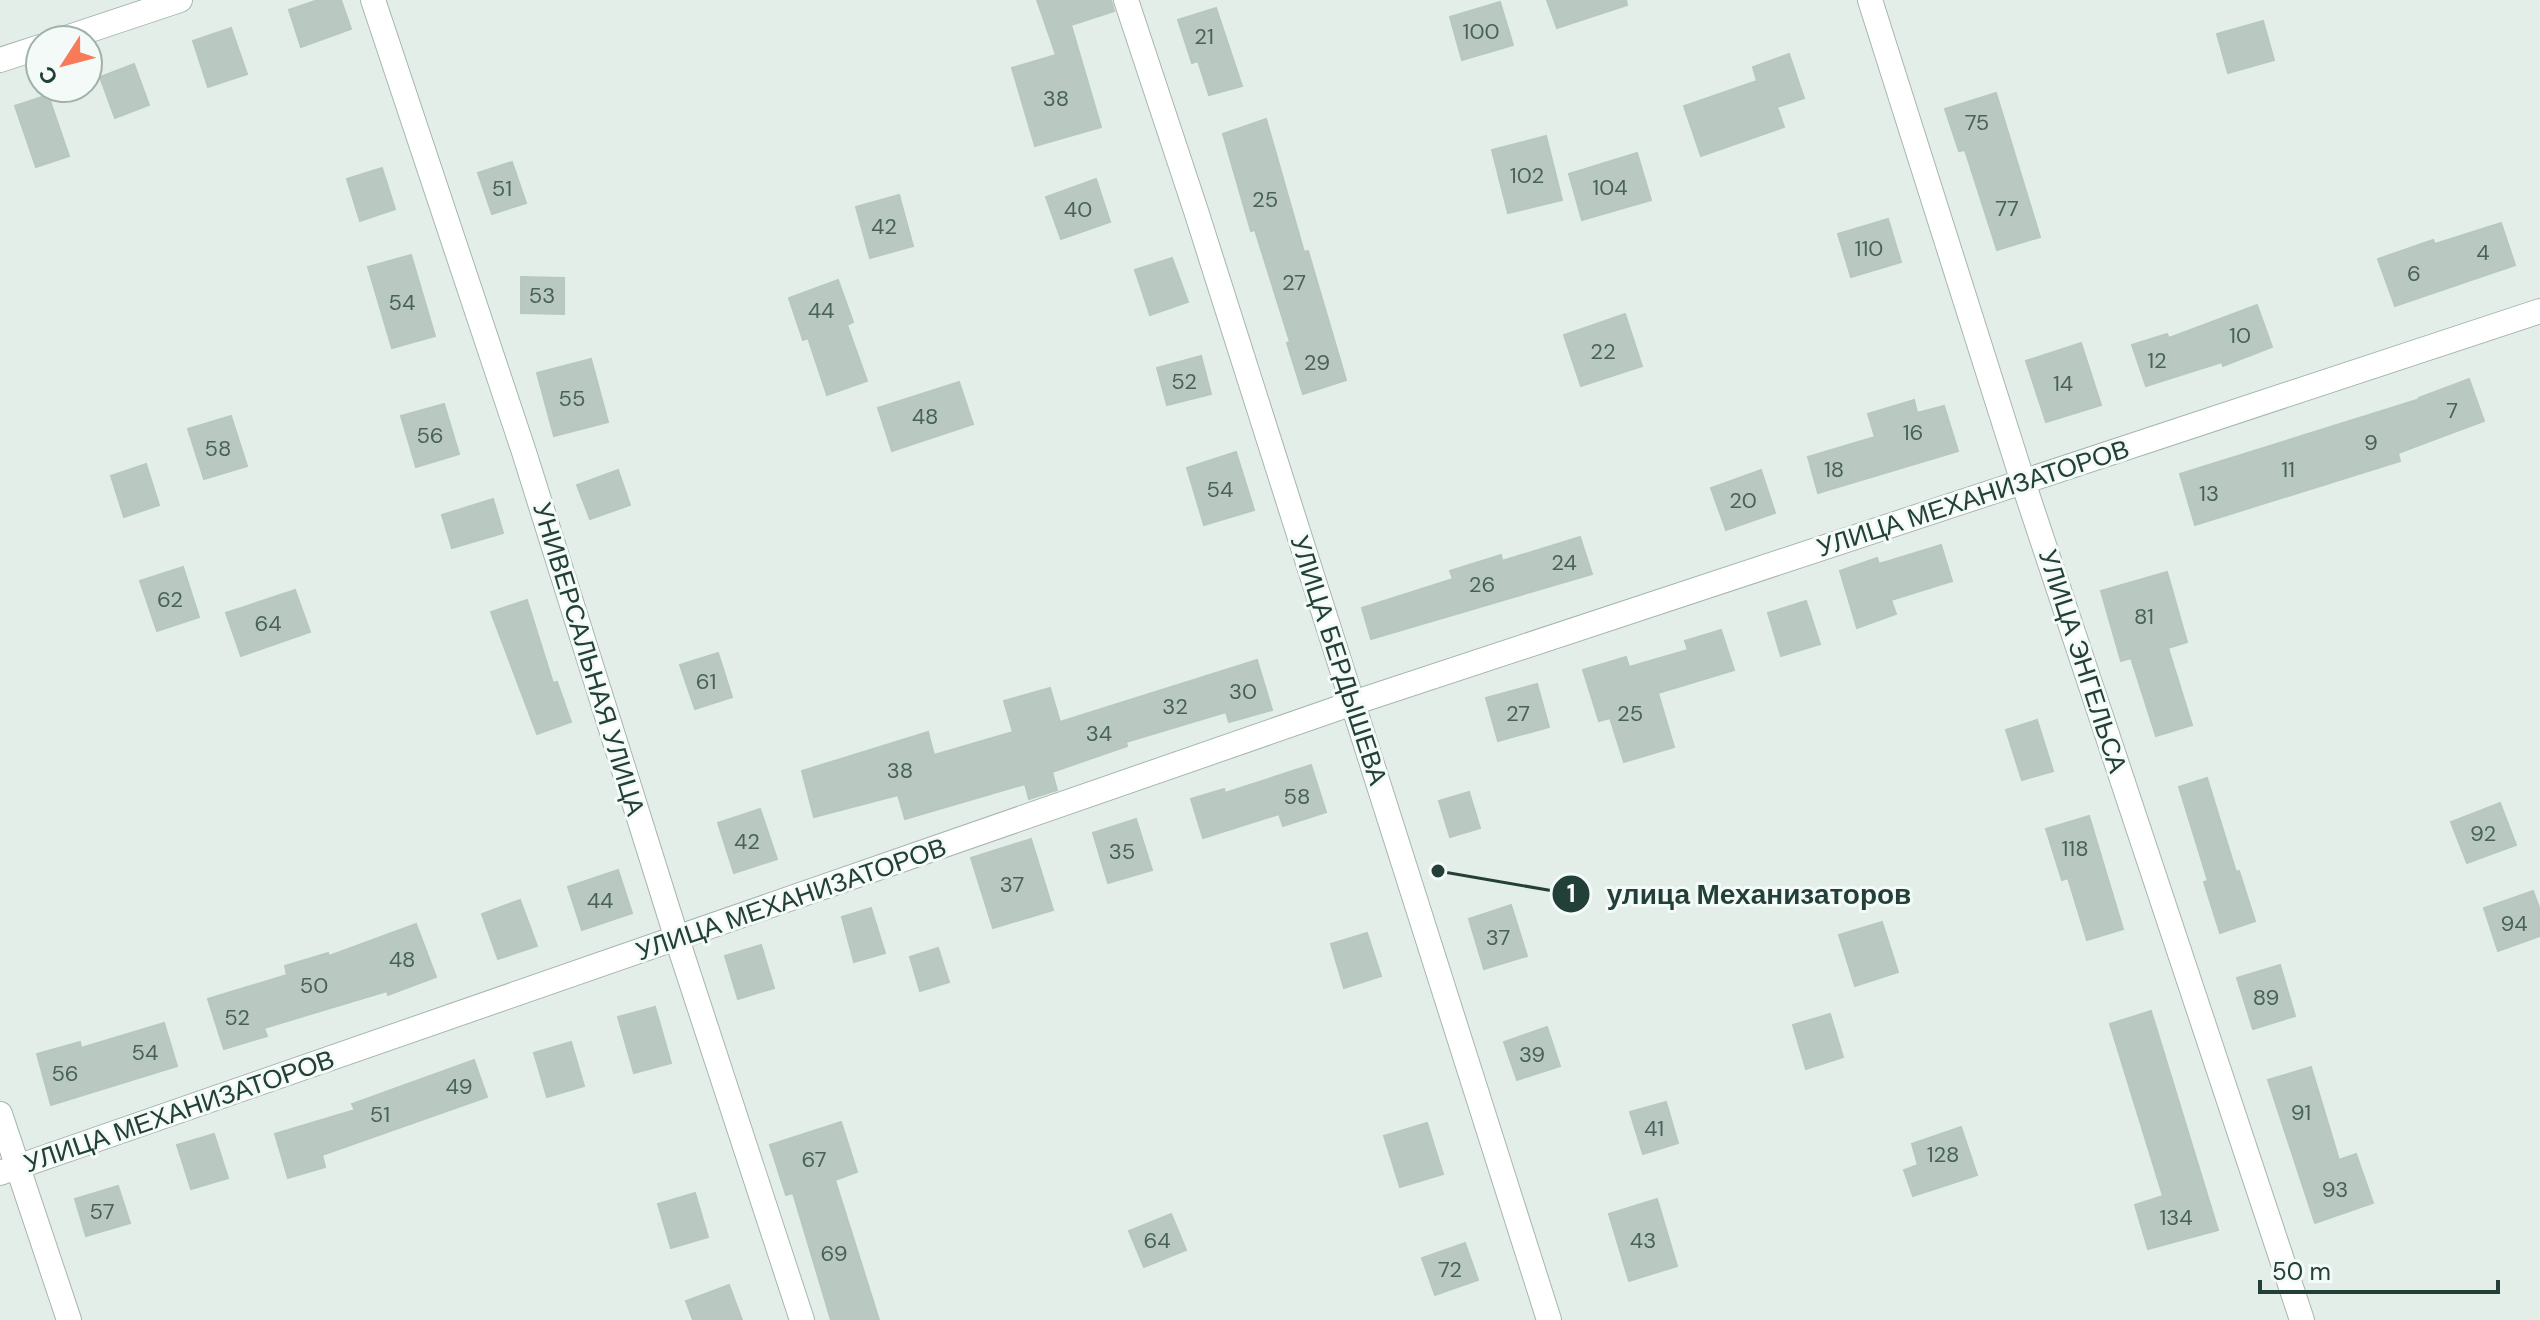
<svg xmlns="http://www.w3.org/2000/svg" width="2540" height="1320" viewBox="0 0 2540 1320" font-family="'DM Sans',sans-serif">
<rect width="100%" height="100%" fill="#e4eee9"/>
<g fill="#b9c9c2" stroke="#b6c8c0" stroke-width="2">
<path d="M318 0H341L351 29 301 47 289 10Z"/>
<path d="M1037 0H1111L1114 11 1071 25 1101 127 1035 146 1012 68 1056 55Z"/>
<path d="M1547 0H1626L1627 5 1557 28Z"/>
<path d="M1500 2 1513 45 1462 60 1450 17Z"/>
<path d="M1216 8 1242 86 1209 95 1198 61 1192 63 1178 20Z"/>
<path d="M2263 21 2274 60 2228 73 2217 34Z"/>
<path d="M231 28 247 74 208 87 193 41Z"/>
<path d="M1789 54 1804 98 1777 107 1784 127 1701 156 1684 106 1757 81 1753 67Z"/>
<path d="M134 64 149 105 115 118 100 77Z"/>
<path d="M1996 93 2040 237 1997 250 1965 150 1959 151 1945 109Z"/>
<path d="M48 95 69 156 36 167 15 106Z"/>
<path d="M1266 119 1304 252 1308 251 1346 380 1303 394 1287 343 1290 342 1255 230 1251 231 1223 134Z"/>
<path d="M1546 136 1562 200 1508 213 1492 150Z"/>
<path d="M1637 153 1651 200 1582 220 1569 174Z"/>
<path d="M512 162 526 203 492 214 478 173Z"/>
<path d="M382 168 395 209 360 221 347 179Z"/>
<path d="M1096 179 1110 222 1061 239 1046 197Z"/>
<path d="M899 195 913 246 870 258 856 207Z"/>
<path d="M1888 219 1901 262 1851 277 1838 234Z"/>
<path d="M2501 223 2515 265 2395 306 2378 259 2433 240 2435 244Z"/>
<path d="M411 255 435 336 392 348 368 267Z"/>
<path d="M1172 258 1188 302 1150 315 1135 270Z"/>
<path d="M521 277 564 278V314L521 313Z"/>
<path d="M838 280 853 322 847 325 867 381 827 395 808 338 803 340 789 298Z"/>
<path d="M2257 305 2272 347 2223 366 2222 362 2146 386 2132 345 2167 334 2169 338Z"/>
<path d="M1625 314 1642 366 1581 386 1564 335Z"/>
<path d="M2081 343 2101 405 2046 422 2026 361Z"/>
<path d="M1201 356 1211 394 1167 405 1157 368Z"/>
<path d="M591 359 608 422 554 436 537 373Z"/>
<path d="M2469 379 2484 421 2398 453 2400 461 2195 525 2180 474 2420 399 2419 398Z"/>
<path d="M959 382 973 424 892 451 878 408Z"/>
<path d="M1914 400 1917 413 1944 406 1958 451 1818 493 1808 457 1875 437 1868 414Z"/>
<path d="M444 404 459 454 416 467 401 416Z"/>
<path d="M231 416 247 466 204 479 188 429Z"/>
<path d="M1236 452 1254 510 1204 525 1187 468Z"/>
<path d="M146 464 159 505 124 517 111 476Z"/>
<path d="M618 470 630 505 590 519 577 485Z"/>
<path d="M1761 470 1775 513 1726 530 1711 488Z"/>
<path d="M493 499 503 533 452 548 442 515Z"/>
<path d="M1580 537 1592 574 1371 639 1362 608 1453 579 1450 571 1501 555 1502 561Z"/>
<path d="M1941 545 1952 581 1891 600 1896 614 1857 628 1840 571 1877 558 1879 564Z"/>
<path d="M183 567 199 617 157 631 140 581Z"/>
<path d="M2167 572 2187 642 2168 648 2192 725 2156 736 2131 658 2121 661 2101 591Z"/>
<path d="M295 590 310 632 241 656 226 613Z"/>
<path d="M527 600 553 683 557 682 571 722 537 734 491 612Z"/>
<path d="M1806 601 1820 644 1781 656 1768 613Z"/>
<path d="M1721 630 1734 670 1658 693 1674 747 1624 762 1610 718 1599 721 1583 670 1626 657 1629 667 1688 650 1685 641Z"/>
<path d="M718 653 732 697 695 709 680 665Z"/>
<path d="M1257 660 1272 710 1229 722 1226 712 1126 742 1127 746 1052 772 1057 790 1029 799 1025 784 905 819 898 795 814 817 802 771 928 732 934 755 1013 732 1004 701 1050 688 1060 722Z"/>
<path d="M1537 684 1549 727 1498 741 1486 698Z"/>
<path d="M2037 720 2053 771 2022 780 2006 730Z"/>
<path d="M1311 765 1326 812 1283 826 1279 814 1203 838 1191 799 1224 789 1225 793Z"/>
<path d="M2207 778 2236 872 2239 871 2255 921 2220 933 2204 882 2208 881 2179 787Z"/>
<path d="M1469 792 1480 828 1450 837 1439 801Z"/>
<path d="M2500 803 2516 845 2467 863 2451 822Z"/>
<path d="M760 809 777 859 734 873 718 823Z"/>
<path d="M2089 816 2123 929 2087 940 2068 878 2062 880 2046 829Z"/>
<path d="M1136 819 1152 870 1108 883 1093 833Z"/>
<path d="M1031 839 1053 910 993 928 971 858Z"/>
<path d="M618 870 632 913 582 930 568 887Z"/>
<path d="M2533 891 2540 910V936L2498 951 2484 908Z"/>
<path d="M520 900 537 946 498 959 482 914Z"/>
<path d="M1511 905 1527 956 1484 969 1469 919Z"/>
<path d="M871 908 885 953 854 962 842 917Z"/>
<path d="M1882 922 1898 972 1855 986 1839 935Z"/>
<path d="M416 924 436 977 388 995 387 991 264 1028 267 1036 224 1049 208 999 287 975 285 966 328 953 329 956Z"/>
<path d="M1367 933 1381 976 1344 988 1331 944Z"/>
<path d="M761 945 774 988 738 999 725 956Z"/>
<path d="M938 948 949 982 920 991 910 957Z"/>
<path d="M2280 965 2295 1016 2253 1029 2237 978Z"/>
<path d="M655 1007 671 1063 634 1073 618 1017Z"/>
<path d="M2151 1011 2218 1230 2148 1249 2135 1205 2163 1196 2110 1024Z"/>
<path d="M1830 1014 1843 1057 1806 1069 1793 1025Z"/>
<path d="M164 1023 177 1066 51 1105 37 1054 80 1042 81 1048Z"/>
<path d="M1547 1027 1560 1066 1517 1080 1504 1042Z"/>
<path d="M571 1042 584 1086 547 1097 534 1053Z"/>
<path d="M474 1060 487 1097 322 1155 325 1167 288 1178 275 1134 355 1110 352 1104Z"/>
<path d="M2311 1067 2339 1160 2356 1154 2373 1203 2315 1223 2268 1080Z"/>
<path d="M1666 1102 1678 1143 1643 1154 1630 1112Z"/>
<path d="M841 1122 857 1172 835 1180 879 1320H831L793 1193 786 1195 770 1145Z"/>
<path d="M1427 1123 1443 1174 1400 1187 1384 1136Z"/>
<path d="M1961 1127 1977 1175 1913 1196 1904 1170 1918 1165 1912 1144Z"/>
<path d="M214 1134 228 1178 191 1189 177 1145Z"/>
<path d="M118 1186 130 1223 86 1236 75 1199Z"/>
<path d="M695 1193 708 1237 671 1248 658 1204Z"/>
<path d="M1657 1199 1677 1266 1629 1281 1609 1214Z"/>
<path d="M1171 1214 1186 1250 1144 1267 1129 1231Z"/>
<path d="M1465 1243 1478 1280 1435 1295 1422 1258Z"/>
<path d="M729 1285 742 1320H693L686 1301Z"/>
</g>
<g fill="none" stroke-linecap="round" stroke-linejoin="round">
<g stroke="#a6b6b0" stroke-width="26">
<g id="minor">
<path d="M373 0 524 452 677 939 802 1320"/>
<path d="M1870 0 2023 482 2302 1320"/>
<path d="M60 40 180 0"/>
<path d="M0 60 40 47"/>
<path d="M0 1114 69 1320"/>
<path d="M0 1173 1353 703 2540 311"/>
</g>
</g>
<g stroke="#a6b6b0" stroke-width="26">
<path id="tertiary" d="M1126 0 1196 211 1549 1320"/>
</g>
<use href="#minor" stroke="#fff" stroke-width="24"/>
<use href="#tertiary" stroke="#fff" stroke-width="24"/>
</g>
<g text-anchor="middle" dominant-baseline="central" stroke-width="6" stroke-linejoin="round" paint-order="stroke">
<g font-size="22" fill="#48625a">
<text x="1481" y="31">100</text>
<text x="1204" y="36">21</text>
<text x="1056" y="98">38</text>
<text x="1977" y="122">75</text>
<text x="1527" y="175">102</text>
<text x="1610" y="187">104</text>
<text x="502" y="188">51</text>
<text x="1265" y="199">25</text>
<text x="2007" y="208">77</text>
<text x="1078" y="209">40</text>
<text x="884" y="226">42</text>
<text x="1869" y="248">110</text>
<text x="2483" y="252">4</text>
<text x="2414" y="273">6</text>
<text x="1294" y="282">27</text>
<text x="542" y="295">53</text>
<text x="402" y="302">54</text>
<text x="821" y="310">44</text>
<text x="2240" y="335">10</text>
<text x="1603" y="351">22</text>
<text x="2157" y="360">12</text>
<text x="1317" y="362">29</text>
<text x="1184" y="381">52</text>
<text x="2063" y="383">14</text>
<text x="572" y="398">55</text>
<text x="2452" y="410">7</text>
<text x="925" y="416">48</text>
<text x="1913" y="432">16</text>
<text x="430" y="435">56</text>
<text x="2371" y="442">9</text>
<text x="218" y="448">58</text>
<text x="1834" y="469">18</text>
<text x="2288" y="469">11</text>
<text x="1220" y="489">54</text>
<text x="2209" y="493">13</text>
<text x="1743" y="500">20</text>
<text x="1564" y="562">24</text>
<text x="1482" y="584">26</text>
<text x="170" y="599">62</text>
<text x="2144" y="616">81</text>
<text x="268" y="623">64</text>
<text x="706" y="681">61</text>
<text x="1243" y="691">30</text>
<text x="1175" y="706">32</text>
<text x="1518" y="713">27</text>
<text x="1630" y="713">25</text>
<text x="1099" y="733">34</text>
<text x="900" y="770">38</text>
<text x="1297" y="796">58</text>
<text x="2483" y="833">92</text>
<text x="747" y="841">42</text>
<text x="2075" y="848">118</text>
<text x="1122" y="851">35</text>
<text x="1012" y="884">37</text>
<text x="600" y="900">44</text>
<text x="2514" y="923">94</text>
<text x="1498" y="937">37</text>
<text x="402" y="959">48</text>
<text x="314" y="985">50</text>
<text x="2266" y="997">89</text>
<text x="237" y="1017">52</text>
<text x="145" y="1052">54</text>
<text x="1532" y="1054">39</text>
<text x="65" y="1073">56</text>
<text x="459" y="1086">49</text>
<text x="2301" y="1112">91</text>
<text x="380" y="1114">51</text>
<text x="1654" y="1128">41</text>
<text x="1943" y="1154">128</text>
<text x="814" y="1159">67</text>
<text x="2335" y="1189">93</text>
<text x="102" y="1211">57</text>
<text x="2176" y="1217">134</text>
<text x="1157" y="1240">64</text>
<text x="1643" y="1240">43</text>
<text x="834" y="1253">69</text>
<text x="1450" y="1269">72</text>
</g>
<g font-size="26" fill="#224037" stroke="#f4faf7">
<text transform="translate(1973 498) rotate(-18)">УЛИЦА МЕХАНИЗАТОРОВ</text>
<text transform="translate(589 659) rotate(73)">УНИВЕРСАЛЬНАЯ УЛИЦА</text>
<text transform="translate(1339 660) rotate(72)">УЛИЦА БЕРДЫШЕВА</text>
<text transform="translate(2083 661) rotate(72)">УЛИЦА ЭНГЕЛЬСА</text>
<text transform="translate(791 899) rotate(-19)">УЛИЦА МЕХАНИЗАТОРОВ</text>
<text transform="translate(179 1111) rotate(-19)">УЛИЦА МЕХАНИЗАТОРОВ</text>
</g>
</g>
<path fill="none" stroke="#224037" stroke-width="3" d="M1438 871L1571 894"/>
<g fill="#224037" stroke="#f4faf7" stroke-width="3">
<circle cx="1438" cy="871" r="8"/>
<circle cx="1571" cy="894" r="20"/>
</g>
<g font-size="24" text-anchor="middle" font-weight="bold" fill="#fff">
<text x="1571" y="902">1</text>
</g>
<g font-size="28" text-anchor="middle" font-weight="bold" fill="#224037" stroke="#f4faf7" stroke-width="6" stroke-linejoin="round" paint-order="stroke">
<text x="1759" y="904">улица Механизаторов</text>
</g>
<g transform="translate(64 64) rotate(234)"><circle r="38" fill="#f4faf7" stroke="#a0b0aa" stroke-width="2"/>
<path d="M0-6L14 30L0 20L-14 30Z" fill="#f77b58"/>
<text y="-12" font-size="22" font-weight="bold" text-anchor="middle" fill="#224037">С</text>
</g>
<path d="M2260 1280v12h238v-12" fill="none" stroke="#224037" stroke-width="4"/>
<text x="2272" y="1280" font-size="24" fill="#224037" stroke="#f4faf7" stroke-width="6" paint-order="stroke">50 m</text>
</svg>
